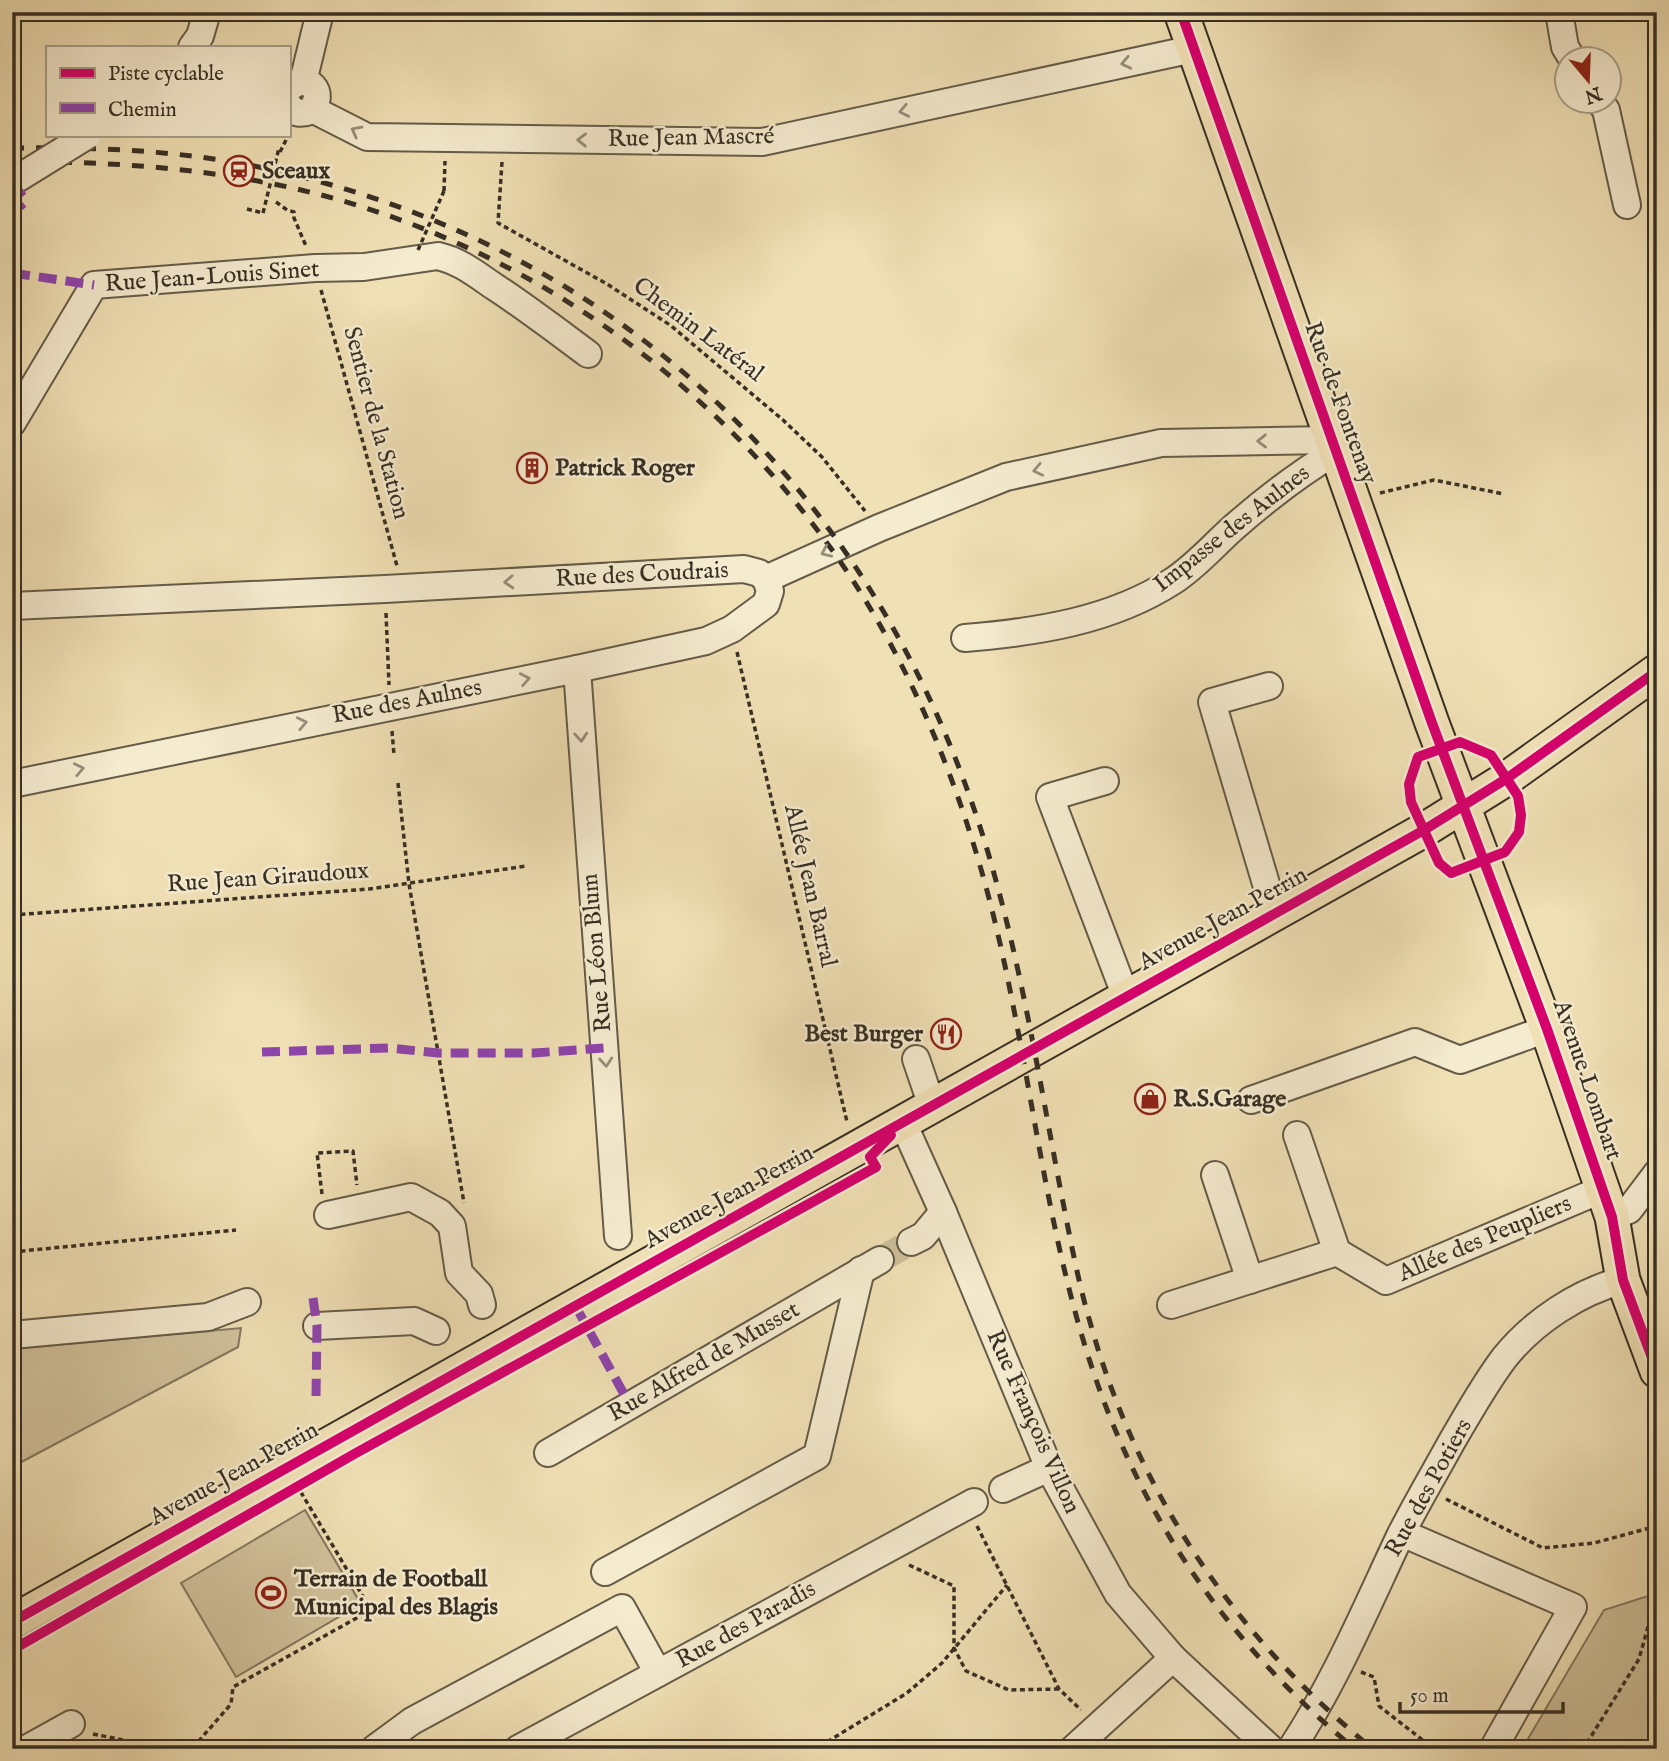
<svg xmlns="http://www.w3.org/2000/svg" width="1669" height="1761" viewBox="0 0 1669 1761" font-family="'IM FELL English',serif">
<rect width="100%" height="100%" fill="#f0e0b5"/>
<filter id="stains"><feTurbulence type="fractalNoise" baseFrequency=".00286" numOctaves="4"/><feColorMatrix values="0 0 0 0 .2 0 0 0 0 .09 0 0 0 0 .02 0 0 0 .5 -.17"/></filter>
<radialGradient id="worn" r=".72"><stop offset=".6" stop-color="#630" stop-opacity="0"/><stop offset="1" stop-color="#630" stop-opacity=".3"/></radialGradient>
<g fill="#d1c29c" stroke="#847860" stroke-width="2">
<path d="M241 1328 238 1347 12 1467V1349Z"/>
<path d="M305 1510 361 1604 236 1677 181 1583Z"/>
<path d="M1657 1593V1749H1522L1604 1610Z"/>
</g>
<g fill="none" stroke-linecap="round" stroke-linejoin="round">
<path stroke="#cbbd98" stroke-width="26" stroke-dasharray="26 13" stroke-linecap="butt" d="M880 1260 911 1242"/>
<g stroke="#655b48" stroke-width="30">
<g id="minor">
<path d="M1559 12 1565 47 1573 60"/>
<path d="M192 47 200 36 207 12"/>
<path d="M303 82 320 12"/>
<path d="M289 88C307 71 328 93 310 111 302 114 294 114 289 106"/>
<path d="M1600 102 1606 110 1627 205"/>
<path d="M312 109 367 137 762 142 1193 49"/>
<path d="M12 423 94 285 315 268 364 267 438 256C460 261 477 275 495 287 527 308 557 331 588 354"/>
<path d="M12 606 385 589 744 569 759 573 766 579 879 528 1006 477 1161 443 1330 440"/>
<path d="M965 638C1037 632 1111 621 1173 581 1195 567 1214 545 1233 528 1266 499 1297 475 1335 452"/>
<path d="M577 669 618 1236"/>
<path d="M1269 686 1212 702 1275 914"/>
<path d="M1105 781 1050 797 1126 997"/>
<path d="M12 784 577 669 706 641 732 629 766 604 770 591 766 579"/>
<path d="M916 1059 932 1106"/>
<path d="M1251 1100 1415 1042 1460 1060 1547 1029"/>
<path d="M903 1123 943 1212 1049 1468 1118 1594 1173 1658 1271 1749"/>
<path d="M1297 1135 1337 1252"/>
<path d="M1215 1175 1250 1280"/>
<path d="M328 1215 411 1197 440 1213 452 1226 459 1273 479 1294 482 1305"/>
<path d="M1612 1217 1629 1210 1657 1173"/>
<path d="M911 1242 923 1236 943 1212"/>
<path d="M1171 1305 1337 1252 1386 1281 1603 1189"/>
<path d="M317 1326 414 1321 436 1331"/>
<path d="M12 1335 208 1317 247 1302"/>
<path d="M548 1453 880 1260"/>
<path d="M1003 1489 1049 1468"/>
<path d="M1402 1533 1573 1607 1493 1749"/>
<path d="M605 1572 817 1456 861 1270"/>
<path d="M26 1749 71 1724"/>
<path d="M374 1749 412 1721 622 1608 658 1673"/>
<path d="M518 1749 974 1502"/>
<path d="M1073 1749 1173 1658"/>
<path d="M1291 1749C1335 1682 1366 1608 1400 1536 1416 1504 1434 1474 1451 1443 1468 1414 1485 1383 1505 1357 1534 1321 1579 1292 1623 1280"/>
</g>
</g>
<g stroke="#372f24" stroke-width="37">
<g id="major">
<path d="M1181 12 1432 723 1547 1029 1612 1217 1623 1280 1657 1371"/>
<path d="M12 1622 1424 830 1506 779 1657 671"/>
</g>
</g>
<g stroke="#372f24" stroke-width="3.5" stroke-dasharray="5 3.5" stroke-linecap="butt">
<path d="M280 152 289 134"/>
<path d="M502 162 498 223 607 284 670 325 783 420 822 457 865 511"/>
<path d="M444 191 445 161"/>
<path d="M276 202 287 210 294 212V218L306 246"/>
<path d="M247 209 263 213"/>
<path d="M321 290 397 566"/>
<path d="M1380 493 1434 480 1504 494"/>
<path d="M386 613 389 685"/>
<path d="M737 652 847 1122"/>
<path d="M392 731 394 755"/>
<path d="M398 783 409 884 464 1203"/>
<path d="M12 915 369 889 526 866"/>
<path d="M322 1194 317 1153 353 1151 357 1185"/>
<path d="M12 1252 236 1230"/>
<path d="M1446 1499 1543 1548 1594 1543 1657 1526"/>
<path d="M977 1526 1059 1689 1081 1710"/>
<path d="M909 1565 954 1586V1648L966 1671 1009 1690 1059 1689"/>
<path d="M1361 1672 1374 1677 1379 1706 1434 1749"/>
<path d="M93 1734 169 1749"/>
<path d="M1117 1740 1130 1749"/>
<path d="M195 1749 197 1743 231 1704 233 1687 371 1610 299 1489"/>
<path d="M812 1749 822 1745 907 1693 942 1663 1007 1585"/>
<path d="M1593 1749 1587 1743 1639 1659 1653 1609 1657 1606"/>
<path d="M1651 1749 1657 1746"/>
</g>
<use href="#minor" stroke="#f5ebcf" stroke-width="26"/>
<use href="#major" stroke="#f0e0b5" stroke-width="33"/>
<g stroke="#372f24" stroke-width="5" stroke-dasharray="12 12" stroke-linecap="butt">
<path d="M12 148C94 147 174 150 254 166 636 244 902 519 999 892 1025 989 1041 1088 1060 1187 1069 1232 1077 1278 1090 1322 1138 1494 1235 1637 1373 1749"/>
<path d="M12 162C107 161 204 168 297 189 521 241 720 382 848 573 911 668 956 777 986 887 1027 1038 1039 1196 1085 1346 1135 1509 1223 1640 1355 1749"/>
</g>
<g stroke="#655b48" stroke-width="30" stroke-linecap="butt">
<path id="minor-bridge" d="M12 182 88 135"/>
</g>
<g stroke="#372f24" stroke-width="3.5" stroke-dasharray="5 3.5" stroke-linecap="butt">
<path d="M263 213 279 148"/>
<path d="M418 250 444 191"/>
</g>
<use href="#minor-bridge" stroke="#f5ebcf" stroke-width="26"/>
<g stroke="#8e44ad" stroke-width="9" stroke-dasharray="18 9" stroke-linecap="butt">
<path d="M12 182 26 201 12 213"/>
<path d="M12 273 94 285"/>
<path d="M262 1052 389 1048 438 1053H534L604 1048"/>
<path d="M313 1298 317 1326 316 1396"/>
<path d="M576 1307 630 1405"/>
</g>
<g stroke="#f5ebcf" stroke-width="15">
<g id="cycleway">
<path d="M1181 12 1432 723 1547 1029 1612 1217 1623 1280 1657 1371"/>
<path d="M1460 742 1491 755 1518 796 1521 815 1519 832 1505 852 1451 873 1439 863 1411 802 1409 784 1418 757Z"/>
<path d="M12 1622 1424 830 1506 779 1657 671"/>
<path d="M12 1650 356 1453 876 1167 870 1157 891 1135"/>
</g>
</g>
<use href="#cycleway" stroke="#d6006c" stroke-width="10"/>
</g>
<defs><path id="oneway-chevron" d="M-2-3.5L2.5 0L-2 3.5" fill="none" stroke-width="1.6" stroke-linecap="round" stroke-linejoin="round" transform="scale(1.75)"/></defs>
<g stroke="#968d7a">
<use href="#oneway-chevron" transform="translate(1126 63) rotate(168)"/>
<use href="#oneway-chevron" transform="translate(904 111) rotate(168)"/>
<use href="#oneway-chevron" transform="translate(356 131) rotate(-152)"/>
<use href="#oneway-chevron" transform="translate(582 140) rotate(-179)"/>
<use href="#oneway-chevron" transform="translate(1262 441) rotate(179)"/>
<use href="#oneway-chevron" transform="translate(1038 470) rotate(168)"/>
<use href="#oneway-chevron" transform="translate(826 552) rotate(156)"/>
<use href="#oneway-chevron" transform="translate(509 582) rotate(177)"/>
<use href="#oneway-chevron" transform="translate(525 679) rotate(-11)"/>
<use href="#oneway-chevron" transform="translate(302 723) rotate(-12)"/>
<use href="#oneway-chevron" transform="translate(581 737) rotate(86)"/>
<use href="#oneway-chevron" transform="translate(79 769) rotate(-12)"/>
<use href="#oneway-chevron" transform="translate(606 1062) rotate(85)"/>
</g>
<defs>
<g id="station-ring" transform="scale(1.575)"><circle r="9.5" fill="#f5ebcf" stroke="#8f2418" stroke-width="1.5"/><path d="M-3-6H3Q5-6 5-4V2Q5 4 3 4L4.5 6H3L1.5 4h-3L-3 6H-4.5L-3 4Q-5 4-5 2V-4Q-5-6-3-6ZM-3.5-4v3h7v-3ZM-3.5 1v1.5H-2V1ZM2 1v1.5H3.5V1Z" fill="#8f2418"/></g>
<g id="building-ring" transform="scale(1.575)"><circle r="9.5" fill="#f5ebcf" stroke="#8f2418" stroke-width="1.5"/><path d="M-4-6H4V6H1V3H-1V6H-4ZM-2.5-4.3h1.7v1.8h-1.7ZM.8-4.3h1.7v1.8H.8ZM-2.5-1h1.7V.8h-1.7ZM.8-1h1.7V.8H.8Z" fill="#8f2418"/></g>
<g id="restaurant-ring" transform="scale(1.575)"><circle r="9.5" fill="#f5ebcf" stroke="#8f2418" stroke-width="1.5"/><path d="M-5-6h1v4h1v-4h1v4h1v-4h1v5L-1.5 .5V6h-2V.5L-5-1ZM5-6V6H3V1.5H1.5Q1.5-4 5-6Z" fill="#8f2418"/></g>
<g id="shop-ring" transform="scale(1.575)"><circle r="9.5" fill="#f5ebcf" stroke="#8f2418" stroke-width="1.5"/><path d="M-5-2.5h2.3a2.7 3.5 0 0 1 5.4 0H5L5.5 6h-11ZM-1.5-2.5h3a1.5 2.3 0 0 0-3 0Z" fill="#8f2418"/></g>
<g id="stadium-ring" transform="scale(1.575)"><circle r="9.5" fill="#f5ebcf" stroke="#8f2418" stroke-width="1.5"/><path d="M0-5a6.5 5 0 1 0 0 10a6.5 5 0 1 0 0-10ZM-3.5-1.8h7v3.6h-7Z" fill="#8f2418"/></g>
</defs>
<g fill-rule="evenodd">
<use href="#station-ring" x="239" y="171"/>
<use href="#building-ring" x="532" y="468"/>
<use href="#restaurant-ring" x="946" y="1034"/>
<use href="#shop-ring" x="1150" y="1099"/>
<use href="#stadium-ring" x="271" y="1593"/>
</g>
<g text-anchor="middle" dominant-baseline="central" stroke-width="5" stroke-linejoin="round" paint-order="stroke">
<g font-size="24" fill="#372f24" stroke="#f5ebcf">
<text transform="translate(691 138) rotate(-1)">Rue Jean Mascré</text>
<text transform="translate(212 277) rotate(-4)">Rue Jean-Louis Sinet</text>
<text transform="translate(698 330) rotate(37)">Chemin Latéral</text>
<text transform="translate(1340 403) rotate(70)">Rue de Fontenay</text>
<text transform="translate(376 423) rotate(75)">Sentier de la Station</text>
<text transform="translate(1232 529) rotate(-38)">Impasse des Aulnes</text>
<text transform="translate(642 575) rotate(-3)">Rue des Coudrais</text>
<text transform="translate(407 702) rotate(-11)">Rue des Aulnes</text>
<text transform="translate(268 878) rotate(-4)">Rue Jean Giraudoux</text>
<text transform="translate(810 886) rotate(77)">Allée Jean Barral</text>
<text transform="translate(1223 919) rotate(-29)">Avenue Jean Perrin</text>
<text transform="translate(597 953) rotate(-95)">Rue Léon Blum</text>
<text transform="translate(1587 1080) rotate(71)">Avenue Lombart</text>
<text transform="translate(729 1197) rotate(-29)">Avenue Jean Perrin</text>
<text transform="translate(1485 1239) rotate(-23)">Allée des Peupliers</text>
<text transform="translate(704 1362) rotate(-30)">Rue Alfred de Musset</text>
<text transform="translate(1033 1422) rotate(66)">Rue François Villon</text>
<text transform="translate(234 1474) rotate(-29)">Avenue Jean Perrin</text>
<text transform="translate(1429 1488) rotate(-61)">Rue des Potiers</text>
<text transform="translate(746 1625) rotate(-29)">Rue des Paradis</text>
</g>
<g font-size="24" font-weight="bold" fill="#372f24" stroke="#f5ebcf" text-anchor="start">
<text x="262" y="171">Sceaux</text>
<text x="555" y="468">Patrick Roger</text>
<text x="923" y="1034" text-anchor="end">Best Burger</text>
<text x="1173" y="1099">R.S.Garage</text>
<text x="294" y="1579">Terrain de Football<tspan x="294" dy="28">Municipal des Blagis</tspan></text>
</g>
</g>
<rect width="1669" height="1761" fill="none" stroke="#f0e0b5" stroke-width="42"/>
<rect x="14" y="14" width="1641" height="1733" fill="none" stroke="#372f24" stroke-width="3.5"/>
<rect x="21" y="21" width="1627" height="1719" fill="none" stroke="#372f24" stroke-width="2"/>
<rect x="46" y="46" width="245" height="91" fill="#f5ebcf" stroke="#a9a08b" stroke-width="2"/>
<rect x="60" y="68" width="35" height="10" fill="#d6006c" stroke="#a9a08b" stroke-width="2"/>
<text x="108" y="80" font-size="21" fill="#372f24">Piste cyclable</text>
<rect x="60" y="103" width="35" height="10" fill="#8e44ad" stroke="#a9a08b" stroke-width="2"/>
<text x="108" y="116" font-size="21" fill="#372f24">Chemin</text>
<g transform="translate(1588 80) rotate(161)"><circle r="33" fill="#f5ebcf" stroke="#a9a08b" stroke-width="2"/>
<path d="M0-5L12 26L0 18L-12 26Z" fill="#8f2418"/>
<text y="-10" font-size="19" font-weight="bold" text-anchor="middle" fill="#372f24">N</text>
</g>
<path d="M1400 1702v10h163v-10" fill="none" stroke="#372f24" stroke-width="3.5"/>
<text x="1410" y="1702" font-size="21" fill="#372f24" stroke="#f5ebcf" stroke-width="5" paint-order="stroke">50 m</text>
<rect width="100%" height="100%" filter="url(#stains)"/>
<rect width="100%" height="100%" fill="url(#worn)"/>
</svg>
